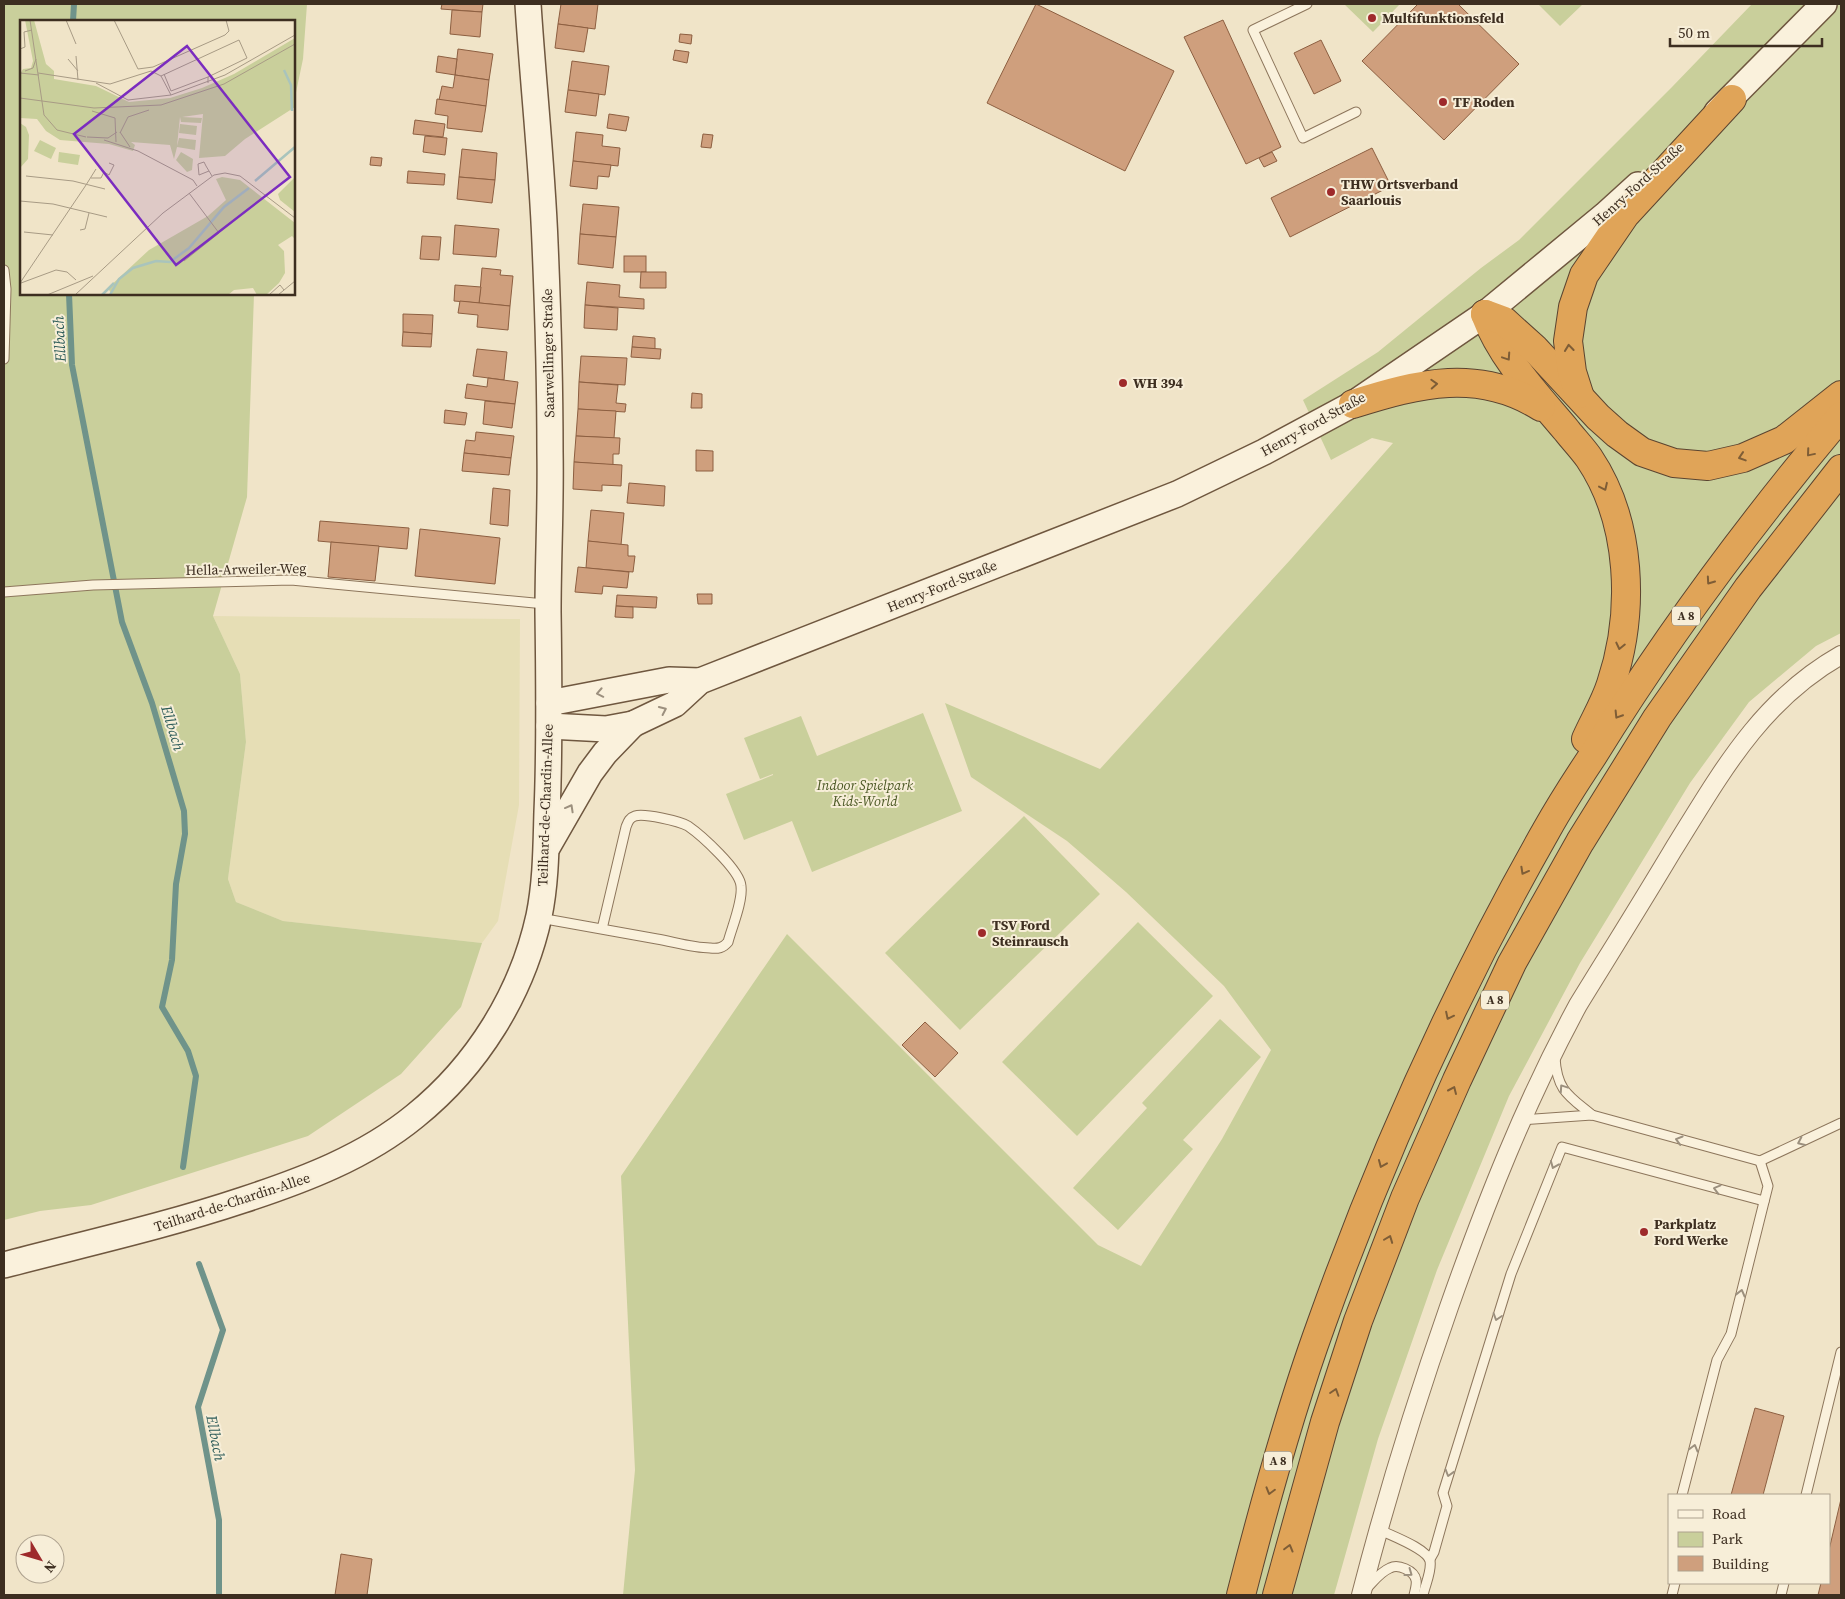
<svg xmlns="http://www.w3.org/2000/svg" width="1845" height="1599" viewBox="0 0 1845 1599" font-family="'Source Serif 4',serif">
<rect width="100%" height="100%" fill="#f0e4c8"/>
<path fill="#e6deb5" d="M213 616 520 619 519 805 498 921 482 943 283 921 236 902 228 879 246 742 240 674Z"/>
<g fill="#c9cf9b">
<path d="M4 4H307L303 59 294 102V21H21V294H254L247 497 213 616 240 674 246 742 228 879 236 902 283 921 482 943 461 1007 401 1074 308 1136 91 1205 40 1211 4 1220Z"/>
<path d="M1344 4H1400L1373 32Z"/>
<path d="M1538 4H1583L1560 26Z"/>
<path d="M1752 4H1841V633L1816 646 1749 702 1690 783 1580 963 1509 1096 1437 1270 1378 1439 1334 1595H623L635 1470 621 1176 787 934 1098 1245 1141 1266 1222 1139 1271 1050 1224 986 1126 892 1067 841 971 777 945 703 1100 769 1291 559 1393 443 1372 438 1331 460 1303 400 1378 352 1481 268 1519 240 1672 87Z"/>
<path d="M923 713 962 811 812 872 792 821 744 840 726 794 773 775V774L760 779 744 738 801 716 817 756Z"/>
<path d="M1024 816 1100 894 960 1030 885 953Z"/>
<path d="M1138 922 1213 996 1077 1136 1002 1062Z"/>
<path d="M1220 1019 1261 1057 1183 1140 1193 1149 1118 1230 1073 1188 1147 1108 1142 1103Z"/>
</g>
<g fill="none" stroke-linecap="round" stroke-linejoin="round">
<g stroke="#6f938a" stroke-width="6">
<path d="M73 21 74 4"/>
<path d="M69 294 72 365 122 622 152 703 184 811 185 834 176 884 172 960 162 1007 188 1051 196 1076 183 1167"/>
<path d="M199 1264 223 1330 198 1407 219 1520V1595"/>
</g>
</g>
<g fill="#cf9f7d" stroke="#8d5f41">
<path d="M442 4H483L482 12 441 9Z"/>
<path d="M561 4H598L595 29 558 24Z"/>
<path d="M1036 4 1174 71 1125 171 987 103Z"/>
<path d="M1418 4H1458L1519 64 1444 140 1362 61Z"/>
<path d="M452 10 482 12 480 37 450 34Z"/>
<path d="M1223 20 1281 147 1246 164 1184 37Z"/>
<path d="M558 24 588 28 584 52 555 48Z"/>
<path d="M680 34 692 35 691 44 679 42Z"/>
<path d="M1321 40 1341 81 1314 94 1294 53Z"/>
<path d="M458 49 493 54 489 80 455 75Z"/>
<path d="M675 50 689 52 687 63 673 60Z"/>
<path d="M438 56 457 59 455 75 436 72Z"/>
<path d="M572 61 609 66 605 95 568 90Z"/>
<path d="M455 75 489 80 486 106 439 100 442 86 453 88Z"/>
<path d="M568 90 599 94 596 116 565 112Z"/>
<path d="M437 99 486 106 482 132 447 128 448 116 435 114Z"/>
<path d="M609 114 629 117 626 131 607 128Z"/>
<path d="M415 120 445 124 443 137 413 134Z"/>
<path d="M576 132 603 135 602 146 620 148 618 166 573 161Z"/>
<path d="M703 134 713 135 711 148 701 147Z"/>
<path d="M425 136 447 138 445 155 423 152Z"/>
<path d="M1372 148 1391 186 1290 237 1271 198Z"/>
<path d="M462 149 497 153 495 180 459 177Z"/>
<path d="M1272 152 1277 161 1264 167 1259 158Z"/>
<path d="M371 157 382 158 381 166 370 165Z"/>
<path d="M573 161 611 165 609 177 598 176 597 189 570 186Z"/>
<path d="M408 171 445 174 444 185 407 183Z"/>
<path d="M459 177 495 180 492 203 457 199Z"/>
<path d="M583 204 619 207 616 237 580 234Z"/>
<path d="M455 225 499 229 496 257 453 254Z"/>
<path d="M580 234 616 237 613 268 578 264Z"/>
<path d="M422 236 441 237 439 260 420 259Z"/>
<rect x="624" y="256" width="22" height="16"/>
<path d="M482 268 501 270 500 275 513 276 510 306 479 303Z"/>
<path d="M641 272H666V288H640Z"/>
<path d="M587 282 620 285 619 297 644 299V309L585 305Z"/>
<path d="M455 285 481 287 479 303 454 301Z"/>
<path d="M460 301 510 306 508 330 477 327 478 315 458 313Z"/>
<path d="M585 305 618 308 617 330 584 328Z"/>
<path d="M403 314 433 315 432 334 403 332Z"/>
<path d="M403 332 432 334 431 347 402 346Z"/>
<path d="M633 336 655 338V349L632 347Z"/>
<path d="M632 347 661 349 660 359 631 357Z"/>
<path d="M477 349 507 352 504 380 473 376Z"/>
<path d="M581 356 627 358 625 385 579 382Z"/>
<path d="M488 378 518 382 515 404 465 398 467 384 487 387Z"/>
<path d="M579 382 618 385 616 403 626 404 625 412 578 409Z"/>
<path d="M692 393 702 394V408H691Z"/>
<path d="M485 401 515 404 512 428 483 424Z"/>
<path d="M578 409 616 411 614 438 576 436Z"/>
<path d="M445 410 467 413 465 425 444 423Z"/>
<path d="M476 432 514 436 511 458 464 453 466 440 475 441Z"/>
<path d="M576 436 620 438 619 454H613V465L574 462Z"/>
<path d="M696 450 713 451V471H696Z"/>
<path d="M464 453 511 458 509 475 462 471Z"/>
<path d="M574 462 622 465 621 486 602 485V491L573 489Z"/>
<path d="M629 483 665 486 664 506 627 503Z"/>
<path d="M493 488 510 490 508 526 490 524Z"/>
<path d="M591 510 624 513 621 545 588 541Z"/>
<path d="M320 521 409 528 407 549 318 541Z"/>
<path d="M420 529 500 538 495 584 415 576Z"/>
<path d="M588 541 628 545V556H635L633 572 586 568Z"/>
<path d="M331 542 379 546 375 581 328 577Z"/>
<path d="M578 567 629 572 627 588 603 586 602 594 575 592Z"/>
<path d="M697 594H712V604H698Z"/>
<path d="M617 595 657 597 656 608 616 606Z"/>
<path d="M616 606 633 607V618L615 617Z"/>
<path d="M925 1022 958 1053 935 1077 902 1045Z"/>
<path d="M1755 1408 1784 1416 1763 1495H1731Z"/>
<path d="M1841 1499V1595H1818L1821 1583H1829V1550Z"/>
<path d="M341 1554 372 1559 367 1595H335Z"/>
</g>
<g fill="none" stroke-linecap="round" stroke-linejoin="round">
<g stroke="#8d765c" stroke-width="11">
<g id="lane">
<path d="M1307 4 1253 30 1303 138 1356 112"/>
<path d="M4 270 6 289 4 359"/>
<path d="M4 592 93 585 291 580 545 604"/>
<path d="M540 918C579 925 618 932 657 939 674 942 693 948 710 948 718 949 723 948 728 942 732 927 743 901 741 886 740 870 701 835 688 826 679 821 644 813 635 816 629 818 628 822 626 827L602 929"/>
<path d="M1555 1058C1557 1091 1569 1096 1592 1115"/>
<path d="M1522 1120 1592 1115 1760 1161 1841 1123"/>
<path d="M1682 1495 1717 1360 1731 1334 1768 1186 1760 1161"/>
<path d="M1806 1495 1841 1352"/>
<path d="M1378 1529C1389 1535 1427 1548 1430 1561 1432 1571 1425 1585 1423 1595"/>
<path d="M1430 1559 1434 1552 1447 1506 1443 1493 1511 1274 1562 1147 1764 1201"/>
<path d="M1366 1589C1373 1582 1380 1572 1390 1568 1398 1564 1414 1570 1416 1580 1417 1584 1415 1591 1414 1595"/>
<path d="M1672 1595 1675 1583"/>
<path d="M1781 1595 1784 1583"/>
</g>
</g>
<g stroke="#8d765c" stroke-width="20">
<path id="street" d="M1361 1595C1386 1498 1416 1401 1449 1307 1486 1202 1525 1103 1578 1005 1610 953 1642 902 1673 850 1721 773 1760 701 1841 655"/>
</g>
<g stroke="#6f573f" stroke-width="28">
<g id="secondary">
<path d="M1717 112 1824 4"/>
<path d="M549 703 669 680 700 681"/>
<path d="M549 726 606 729 633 724 675 704 700 681 1177 494 1264 452 1353 404 1485 314 1605 215 1638 185"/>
<path d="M548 846 590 773 605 753 633 724"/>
<path d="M4 1265C84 1244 165 1226 243 1200 304 1180 365 1157 415 1116 477 1066 522 994 539 916 546 882 546 846 547 812 550 745 549 679 548 612 548 558 551 505 550 452 550 382 548 313 545 243 542 164 533 83 528 4"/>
</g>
</g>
<g stroke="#5b4430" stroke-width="30">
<g id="highway">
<path d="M1485 314C1502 359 1537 395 1567 431 1574 440 1582 448 1589 458 1632 522 1635 612 1611 684 1605 703 1594 721 1586 739"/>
<path d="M1485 314 1504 321 1535 349 1598 417 1617 434 1642 452 1674 463 1708 466 1743 458 1784 440 1841 395"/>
<path d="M1579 394 1572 372 1568 341 1573 307 1584 275 1625 215 1732 99"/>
<path d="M1353 404C1419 383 1479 368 1541 407"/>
<path d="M1241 1595C1264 1505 1289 1413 1321 1325 1382 1154 1456 989 1546 831 1560 806 1576 781 1592 757 1666 637 1750 524 1841 416"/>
<path d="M1277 1595 1325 1422 1358 1321 1405 1198 1457 1080 1512 963 1580 842 1657 718 1748 588 1841 469"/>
</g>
</g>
<use href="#lane" stroke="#faf1dc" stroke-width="9"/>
<use href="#street" stroke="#faf1dc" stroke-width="18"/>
<use href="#secondary" stroke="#faf1dc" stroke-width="25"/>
<use href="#highway" stroke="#e0a458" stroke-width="28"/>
</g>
<defs><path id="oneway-chevron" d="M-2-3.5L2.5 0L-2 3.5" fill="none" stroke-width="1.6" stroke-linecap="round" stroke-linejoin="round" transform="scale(1.25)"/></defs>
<g stroke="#7e5d36">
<use href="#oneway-chevron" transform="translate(1569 348) rotate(-96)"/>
<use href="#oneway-chevron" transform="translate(1507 357) rotate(56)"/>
<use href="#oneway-chevron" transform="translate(1434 384) rotate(-3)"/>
<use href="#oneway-chevron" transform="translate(1810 453) rotate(130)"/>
<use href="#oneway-chevron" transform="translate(1742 457) rotate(162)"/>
<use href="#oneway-chevron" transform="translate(1604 487) rotate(65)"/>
<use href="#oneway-chevron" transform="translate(1710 581) rotate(125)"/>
<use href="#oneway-chevron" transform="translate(1620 646) rotate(103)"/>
<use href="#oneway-chevron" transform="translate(1618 715) rotate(122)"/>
<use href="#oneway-chevron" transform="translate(1524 871) rotate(119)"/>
<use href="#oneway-chevron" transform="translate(1449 1016) rotate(116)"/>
<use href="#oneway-chevron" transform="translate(1453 1090) rotate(-66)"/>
<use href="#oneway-chevron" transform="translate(1382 1164) rotate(113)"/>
<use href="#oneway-chevron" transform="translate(1389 1239) rotate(-69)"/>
<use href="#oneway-chevron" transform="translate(1335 1392) rotate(-72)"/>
<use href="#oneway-chevron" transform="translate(1270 1491) rotate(106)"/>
<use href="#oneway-chevron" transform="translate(1289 1548) rotate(-75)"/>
</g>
<g stroke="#9c907e">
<use href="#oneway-chevron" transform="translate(600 693) rotate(169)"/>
<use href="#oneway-chevron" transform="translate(663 710) rotate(-25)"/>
<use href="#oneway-chevron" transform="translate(570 808) rotate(-61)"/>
<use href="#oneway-chevron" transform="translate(1563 1088) rotate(-124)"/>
<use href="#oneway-chevron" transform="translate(1679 1140) rotate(-164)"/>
<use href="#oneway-chevron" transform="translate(1801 1142) rotate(155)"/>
<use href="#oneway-chevron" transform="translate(1554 1165) rotate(112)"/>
<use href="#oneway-chevron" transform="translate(1717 1189) rotate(-165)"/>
<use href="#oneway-chevron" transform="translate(1741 1293) rotate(-76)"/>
<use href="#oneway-chevron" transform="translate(1497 1317) rotate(108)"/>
<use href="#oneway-chevron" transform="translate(1694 1448) rotate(-75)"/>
<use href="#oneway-chevron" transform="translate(1449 1473) rotate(107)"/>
<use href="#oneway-chevron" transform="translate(1409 1573) rotate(36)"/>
</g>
<g fill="#9e2a2b" stroke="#f7eed8" stroke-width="2">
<circle cx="1372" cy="18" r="5"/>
<circle cx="1443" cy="102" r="5"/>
<circle cx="1331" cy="192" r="5"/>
<circle cx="1123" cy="383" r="5"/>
<circle cx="982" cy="933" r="5"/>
<circle cx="1644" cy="1232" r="5"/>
</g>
<g text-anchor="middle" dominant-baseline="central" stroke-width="4" stroke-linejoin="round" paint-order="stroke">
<g fill="#f7eed8" stroke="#756857" stroke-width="1">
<rect x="1672" y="606.5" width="28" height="19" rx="4"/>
<rect x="1481" y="990.5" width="28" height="19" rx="4"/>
<rect x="1264" y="1451.5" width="28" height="19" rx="4"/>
</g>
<g font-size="12" font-weight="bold" fill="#3d2e20">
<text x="1686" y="616">A 8</text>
<text x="1495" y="1000">A 8</text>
<text x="1278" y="1461">A 8</text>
</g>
<g font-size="14" font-weight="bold" fill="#3d2e20" stroke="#f7eed8" text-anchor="start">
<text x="1382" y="18">Multifunktionsfeld</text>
<text x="1453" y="102">TF Roden</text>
<text x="1341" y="184">THW Ortsverband<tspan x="1341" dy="16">Saarlouis</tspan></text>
<text x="1133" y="383">WH 394</text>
<text x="992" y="925">TSV Ford<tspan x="992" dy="16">Steinrausch</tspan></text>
<text x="1654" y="1224">Parkplatz<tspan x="1654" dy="16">Ford Werke</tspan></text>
</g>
<g font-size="14" fill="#3d2e20" stroke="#f7eed8">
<text transform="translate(1638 184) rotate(-42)">Henry-Ford-Straße</text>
<text transform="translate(548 353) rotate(-91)">Saarwellinger Straße</text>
<text transform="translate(1313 424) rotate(-29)">Henry-Ford-Straße</text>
<text transform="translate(246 569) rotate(-1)">Hella-Arweiler-Weg</text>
<text transform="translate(942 586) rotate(-22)">Henry-Ford-Straße</text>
<text transform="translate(545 805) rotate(-88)">Teilhard-de-Chardin-Allee</text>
<text transform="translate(232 1202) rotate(-18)">Teilhard-de-Chardin-Allee</text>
</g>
<g font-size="14" font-style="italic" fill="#4d5a26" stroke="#f7eed8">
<text x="865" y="785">Indoor Spielpark<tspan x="865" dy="16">Kids-World</tspan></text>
</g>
<g font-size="15" font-style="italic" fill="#2f5d5a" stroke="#f7eed8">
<text transform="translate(59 339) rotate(-93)">Ellbach</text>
<text transform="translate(173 728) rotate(73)">Ellbach</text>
<text transform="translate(216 1438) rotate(79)">Ellbach</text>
</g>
</g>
<g transform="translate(20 20)">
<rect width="275" height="275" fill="#f0e4c8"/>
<path d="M5 0H14L26 44 34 51V59L76 66 109 82 150 78 182 68 214 54 275 18V87L225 119 205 136 179 138 183 94 162 97 182 98 181 103 161 102 160 97 157 126 159 118 176 120 175 130 157 127 154 139 150 125 111 122 115 125 113 131 89 124 40 120 26 111 17 99 0 98V54L3 49 11 48 13 41ZM0 103 6 107 9 115 8 139 0 148ZM160 104 177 106 176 115 159 113ZM20 120 36 128 31 139 14 131ZM39 132 60 135 58 145 38 142ZM161 132 173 139 172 150 167 152 156 140ZM202 157 220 160 275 203V219L272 216 258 225 264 231 265 253 259 263 246 275H237L233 268 214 270 208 275H92L88 268 129 230 188 196 206 180 196 159ZM275 157V192L260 180 258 174Z" fill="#c9cf9b"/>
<path fill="none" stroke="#a9c4bc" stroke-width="2.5" d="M264 50 271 65 272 91M235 161 275 127M82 275 94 263M90 275 99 259 113 248 136 241 150 242 169 228 204 187 229 168"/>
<path fill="none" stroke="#a89b85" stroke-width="1" d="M10 0 24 95 37 110 66 117M46 0 56 24M94 0 118 49 133 47 205 15 209 11 206 0M0 29 5 27 4 12 12 10M56 36 58 60M48 39 58 51M5 51 13 48 16 39M0 53 19 55M18 53 90 64 131 51 141 56 151 75M144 54 151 71 188 57M141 56 219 20 227 38 188 57V63M76 63 108 80 151 75 205 55 275 15M0 78 74 88 141 85 204 64 275 24M72 91 95 98 96 122M100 112 110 127M100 113 108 97 129 90M67 117 88 118 97 112M84 120 118 131 173 160 177 166M189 151 179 155 178 144 184 142 186 146 192 156M6 156 53 161 85 169M71 158H81L84 152 89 155 94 145 89 143M66 165 76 149M0 181 33 184 87 197M60 210 65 209 69 193M4 212 33 215M164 241 199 213 169 173M0 263 66 165M1 263 36 250 47 252 56 260M27 275 73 256M55 275 143 193 194 155 205 153 220 156 275 198M249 275 260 265 264 270M258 275 275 261"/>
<path fill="#7b2cbf" fill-opacity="0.15" stroke="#7b2cbf" stroke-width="2.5" d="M167 26 270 157 156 245 54 114Z"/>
<rect width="275" height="275" fill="none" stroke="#3d2e20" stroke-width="2.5"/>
</g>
<rect width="1845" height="1599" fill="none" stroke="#3d2e20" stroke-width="10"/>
<rect x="1668" y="1494" width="162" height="90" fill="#f7eed8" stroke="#ada18e"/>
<rect x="1678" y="1510" width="25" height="8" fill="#faf1dc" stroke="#ada18e"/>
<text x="1712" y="1519" font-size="15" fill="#3d2e20">Road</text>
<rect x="1678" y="1532" width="25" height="15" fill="#c9cf9b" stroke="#ada18e"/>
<text x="1712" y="1544" font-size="15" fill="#3d2e20">Park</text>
<rect x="1678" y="1556" width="25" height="15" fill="#cf9f7d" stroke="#ada18e"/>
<text x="1712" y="1569" font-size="15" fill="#3d2e20">Building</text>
<g transform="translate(40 1559) rotate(128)"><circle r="24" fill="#f7eed8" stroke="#ada18e"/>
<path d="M0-4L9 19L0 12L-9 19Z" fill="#9e2a2b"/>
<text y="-8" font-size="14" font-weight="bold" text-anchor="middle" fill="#3d2e20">N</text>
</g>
<path d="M1670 38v8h152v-8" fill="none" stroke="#3d2e20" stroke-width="2.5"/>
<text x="1678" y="38" font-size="15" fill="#3d2e20" stroke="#f7eed8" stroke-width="4" paint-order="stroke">50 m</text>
</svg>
